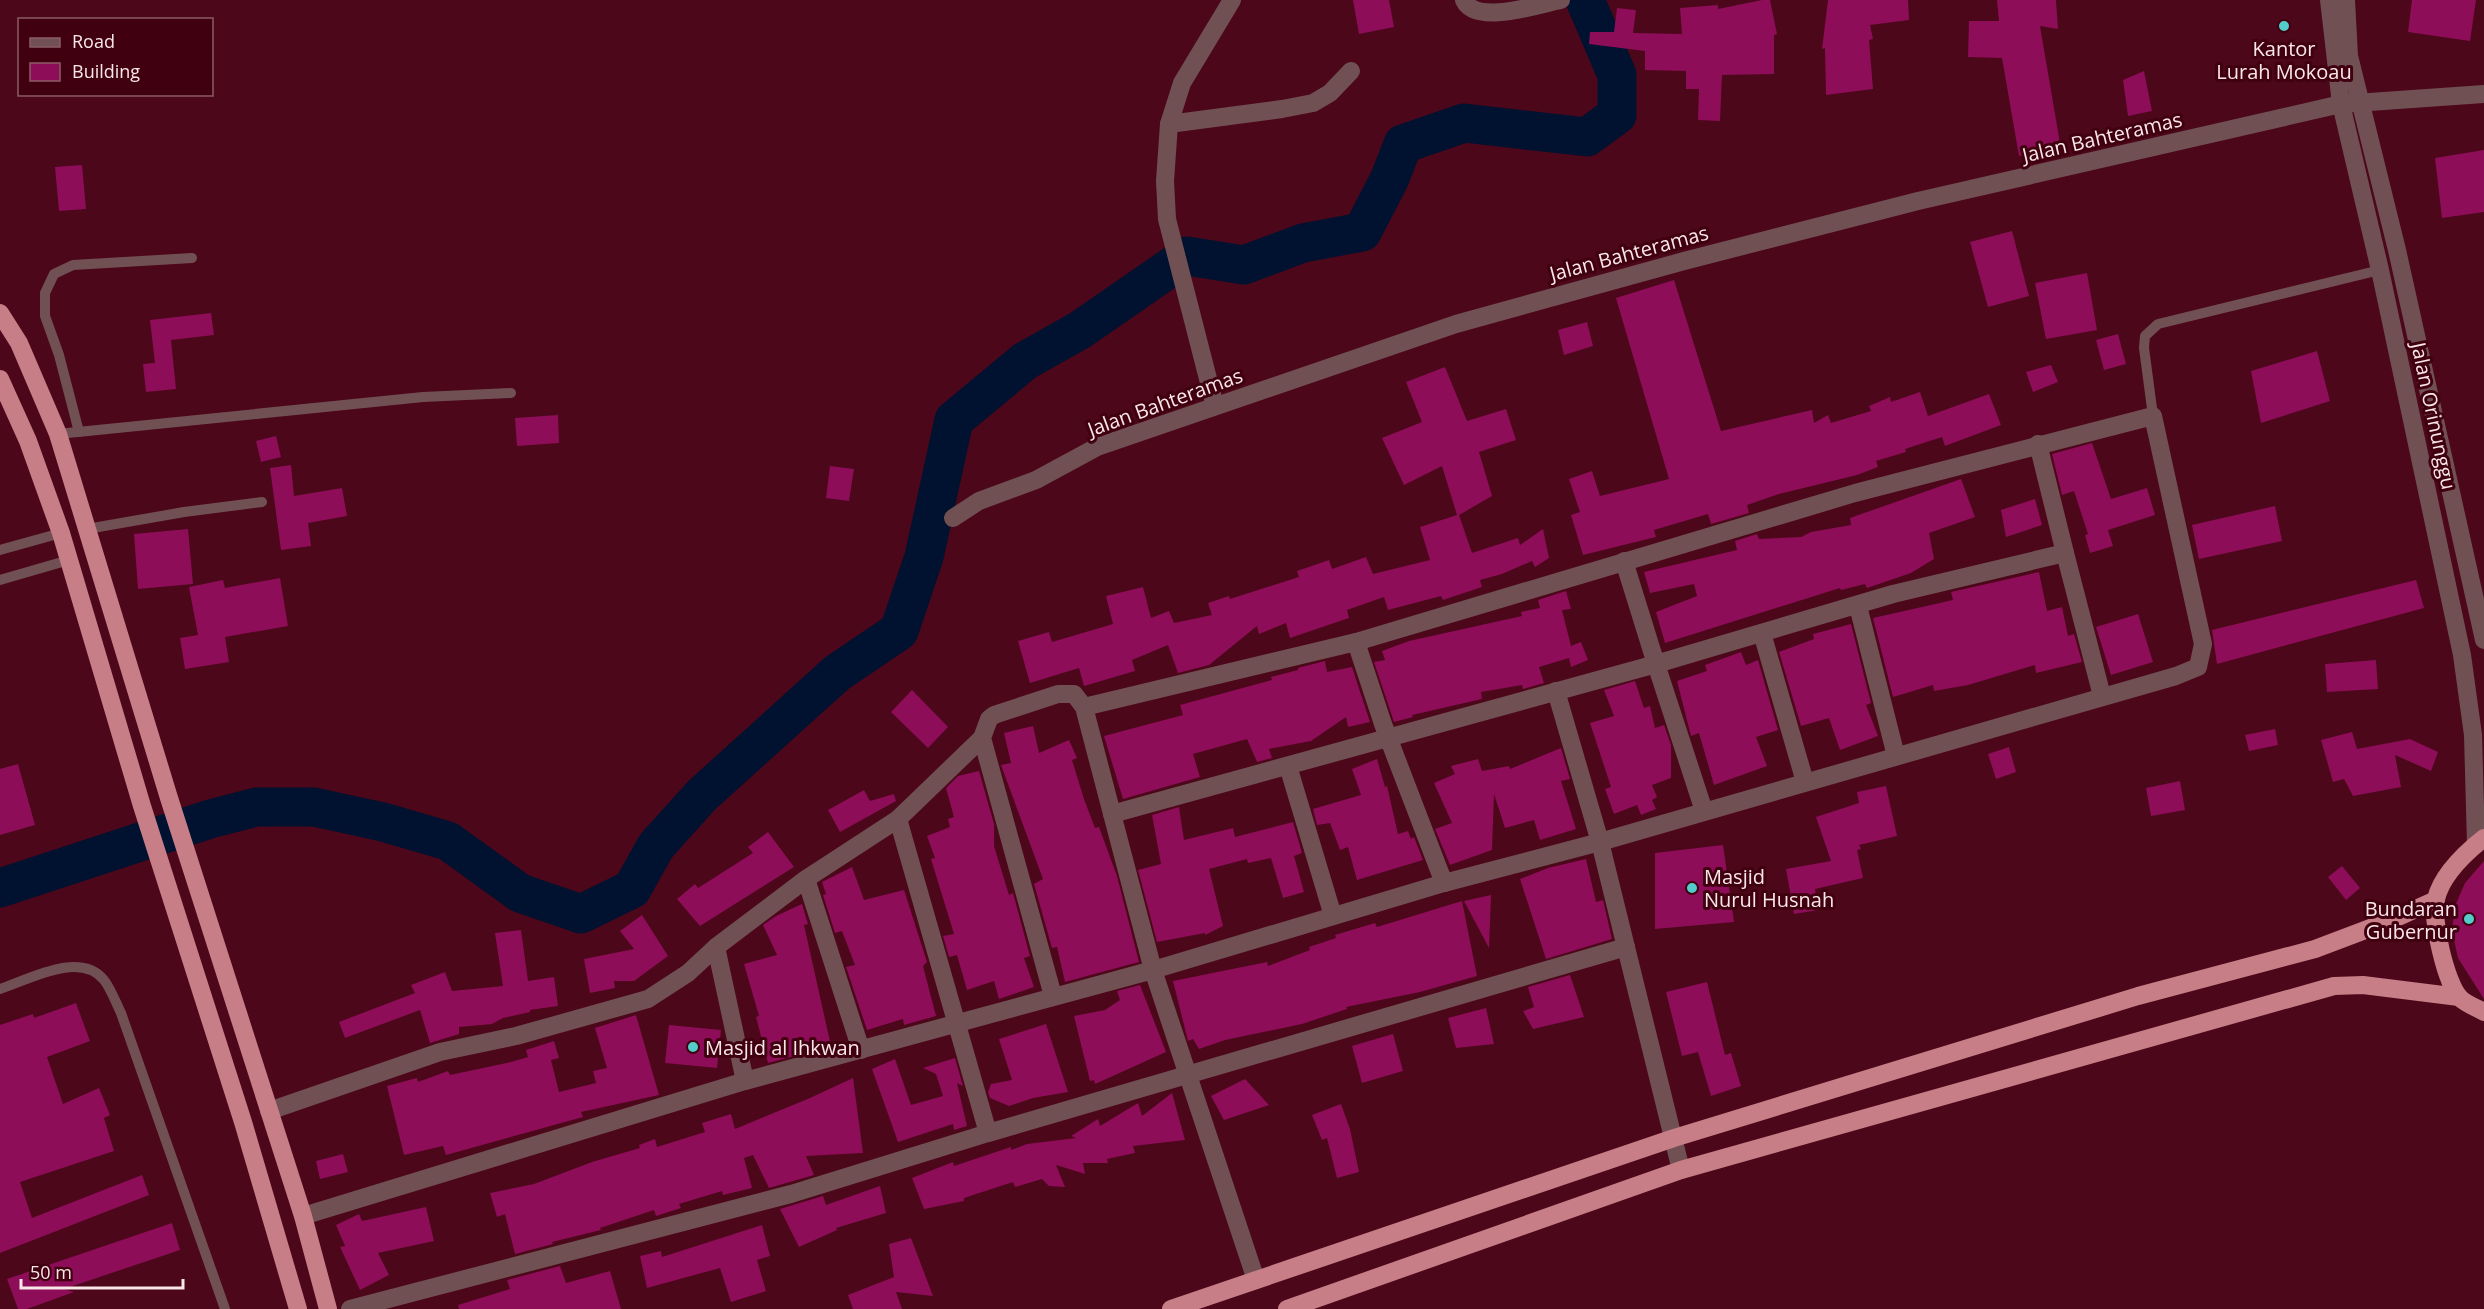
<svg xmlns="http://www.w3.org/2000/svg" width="2484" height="1309" viewBox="0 0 2484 1309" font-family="'Open Sans',sans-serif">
<rect width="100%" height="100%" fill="#4c071a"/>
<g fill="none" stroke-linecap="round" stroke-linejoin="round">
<path stroke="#00122f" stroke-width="39" d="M0 888 210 819 256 807H314L383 822 448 841 520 893 581 914 632 889 656 846 702 795 837 673 899 631 924 557 954 420 1025 361 1080 330 1187 256 1244 265 1303 243 1362 232 1390 178 1403 144 1464 123 1587 137 1617 115V75L1585 0"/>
</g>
<g fill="#8d0d58">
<path d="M1353 0H1389L1394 27 1359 34Z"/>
<path d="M1762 0H1770L1777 34 1774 35V74L1722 75 1720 121 1698 120 1699 89H1686V71L1645 70V51L1589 44 1590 32H1614L1617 8 1636 10 1633 33 1682 34 1680 8 1718 5V9Z"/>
<path d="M1828 0H1908L1909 20 1870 25 1873 39 1869 40 1873 89 1826 95 1825 48 1822 49Z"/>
<path d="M1997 0H2056L2058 29 2040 26 2061 149 2019 156 2002 58 1968 57 1969 21H1999Z"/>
<path d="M2412 0H2476L2470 41 2408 32Z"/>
<path d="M2144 71 2152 111 2128 116 2123 80Z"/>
<path d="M2484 150V212L2442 218 2435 158Z"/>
<path d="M82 165 86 209 59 211 55 167Z"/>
<path d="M2012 231 2029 296 1988 307 1970 242Z"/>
<path d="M2087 273 2097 330 2046 339 2035 283Z"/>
<path d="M1674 280 1721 431 1812 410 1814 423 1828 415 1831 423 1871 411 1869 406 1890 397 1891 402 1920 392 1928 416 1989 394 2001 425 1945 446 1942 437 1905 449 1906 452 1876 461 1878 467 1857 475 1779 494 1747 505 1749 513 1711 524 1708 514 1654 530 1656 537 1583 555 1571 515 1580 512 1569 479 1592 471 1600 496 1669 479 1616 298Z"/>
<path d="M211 313 214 335 171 340 176 389 146 392 143 364 155 363 150 320Z"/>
<path d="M1587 322 1593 346 1564 355 1558 330Z"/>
<path d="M2118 334 2126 364 2104 370 2096 340Z"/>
<path d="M2317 351 2330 401 2261 423 2251 371Z"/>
<path d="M2051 365 2058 382 2033 392 2026 372Z"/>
<path d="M1445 367 1467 421 1506 409 1516 440 1479 452 1492 496 1459 515 1472 553 1518 538 1520 545 1543 529 1549 558 1535 567 1532 561 1502 574 1480 580 1482 587 1443 600 1441 596 1388 610 1384 597 1347 610 1349 618 1290 638 1286 623 1259 634 1257 626 1209 665 1178 673 1168 645 1132 660 1135 671 1084 686 1079 668 1030 683 1018 641 1049 632 1052 642 1113 624 1106 596 1143 587 1151 618 1169 611 1174 623 1212 615 1208 603 1229 596 1230 599 1299 577 1297 571 1329 560 1332 569 1366 557 1373 574 1430 560 1420 527 1457 515 1442 466 1404 485 1382 438 1422 422 1406 382Z"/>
<path d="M558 415 559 443 517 446 515 418Z"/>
<path d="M276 436 281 457 261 462 256 441Z"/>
<path d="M2092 443 2111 499 2147 488 2155 515 2108 530 2113 546 2090 553 2085 535 2088 534 2074 491 2062 495 2052 454Z"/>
<path d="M291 465 294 496 342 488 347 516 308 523 311 546 281 550 270 468Z"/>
<path d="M830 466 854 469 849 501 826 498Z"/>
<path d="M1961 479 1975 517 1929 533 1934 559 1911 573 1867 588 1865 584 1841 590 1840 588 1665 643 1656 612 1697 596 1694 584 1650 593 1644 572 1737 550 1735 541 1757 534 1759 539 1801 537 1811 532 1851 525 1850 518Z"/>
<path d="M2035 499 2042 525 2006 537 2001 510Z"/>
<path d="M2275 506 2282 541 2199 559 2192 525Z"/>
<path d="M188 529 193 584 138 589 134 534Z"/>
<path d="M2039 572 2047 611 2062 607 2068 636 2074 634 2082 662 2036 673 2035 665 1968 685 1934 691 1933 685 1893 697 1873 618 1953 600 1951 592Z"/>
<path d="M280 578 288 626 225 637 229 662 185 669 180 638 198 635 189 587 223 580 225 588Z"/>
<path d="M2416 580 2424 608 2217 664 2212 630Z"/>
<path d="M1566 591 1571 609 1562 610 1571 646 1581 642 1588 660 1571 667 1569 658 1539 667 1544 683 1523 689 1522 685 1481 692 1482 699 1412 715 1413 717 1394 722 1374 662 1385 660 1382 651 1409 641 1522 616 1521 612 1540 608 1538 600Z"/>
<path d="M2138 614 2153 662 2111 675 2096 627Z"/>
<path d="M1851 624 1871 703 1866 705 1878 736 1840 750 1829 718 1801 726 1779 652 1814 639 1813 634Z"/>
<path d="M1741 652 1746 665 1758 660 1778 730 1756 737 1767 766 1714 785 1699 733 1691 736 1677 681 1707 671 1705 665Z"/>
<path d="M2376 660 2378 689 2327 692 2325 664Z"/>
<path d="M1325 661 1327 672 1352 667 1370 722 1348 727 1346 717 1311 741 1269 749 1272 758 1257 762 1247 739 1193 754 1200 777 1123 799 1104 736 1183 715 1180 705 1272 680 1271 677 1298 670V668Z"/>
<path d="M1635 681 1644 708 1650 706 1655 728 1664 725 1671 745V778L1652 785 1657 797 1652 800 1656 809 1641 815 1637 805 1614 814 1605 789 1611 787 1590 723 1614 716 1604 690Z"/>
<path d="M912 690 948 727 928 748 891 712Z"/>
<path d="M1033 726 1039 753 1069 740 1077 758 1072 760 1084 799 1095 828 1099 827 1117 876 1139 962 1065 982 1057 947 1052 948 1034 884 1043 879 1001 765 1011 763 1004 733Z"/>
<path d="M2275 729 2278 745 2249 751 2245 735Z"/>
<path d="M2352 732 2357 749 2410 739 2438 752 2431 771 2395 755 2401 787 2353 796 2344 779 2333 782 2321 740Z"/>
<path d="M2009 747 2016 772 1996 779 1988 754Z"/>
<path d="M1561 748 1570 779 1561 781 1576 829 1540 840 1534 820 1505 828 1494 794 1492 850 1450 865 1435 829 1452 823 1434 783 1455 774 1451 766 1478 759 1482 771 1509 766 1510 769Z"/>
<path d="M1377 759 1385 787 1387 786 1398 834 1408 831 1411 839 1414 837 1423 860 1357 880 1348 847 1340 850 1330 823 1317 825 1313 809 1361 795 1352 769Z"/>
<path d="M18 764 35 825 0 835V769Z"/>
<path d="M979 771 994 824V846L1009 895 1013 893 1030 956 1024 958 1034 987 999 999 994 981 967 990 957 955 949 957 943 936 954 934 931 859 935 858 927 836 950 827 948 819 954 817 946 788 958 776Z"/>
<path d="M2180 781 2185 810 2151 816 2146 788Z"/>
<path d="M1886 786 1897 836 1859 845 1861 849 1857 850 1863 878 1815 889 1818 910 1794 914 1786 869 1831 861 1816 817 1859 803 1857 792Z"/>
<path d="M864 790 870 801 894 794 896 801 840 832 828 810Z"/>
<path d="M1179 807 1184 840 1233 828 1235 837 1293 822 1302 853 1294 856 1304 892 1283 898 1271 858 1248 863 1247 859 1209 869 1223 926 1205 935V933L1157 942 1138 870 1161 864 1152 815Z"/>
<path d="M768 832 794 867 700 926 677 899 695 884 698 888 753 853 748 847Z"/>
<path d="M1723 845 1734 922 1655 929V853Z"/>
<path d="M1586 859 1596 902 1603 900 1612 939 1546 959 1520 879 1548 868Z"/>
<path d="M2484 861V999L2458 958 2452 931 2455 906 2465 883Z"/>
<path d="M2342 866 2360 888 2346 900 2328 877Z"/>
<path d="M852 867 864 900 904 890 927 962 923 966 936 1016 904 1025 903 1019 867 1030 846 967 855 965 842 931 835 933 823 895 826 894 822 882Z"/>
<path d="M1491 895 1489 948 1464 901Z"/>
<path d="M1462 901 1477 976 1420 992 1346 1007 1347 1009 1302 1024 1225 1040 1199 1049 1193 1039 1188 1041 1173 981 1267 962 1268 966 1310 950 1309 947 1336 938 1335 935 1375 923 1377 927Z"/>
<path d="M802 904 808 924 804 925 831 1046 768 1063 756 1017 759 1016 744 964 777 955 763 925 776 916Z"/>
<path d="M642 915 668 956 634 981H614L615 988 590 993 584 959 634 949 620 931Z"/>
<path d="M521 930 528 981 554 977 558 1006 530 1010V1012L503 1018 492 1024 459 1027V1034L430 1043 420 1010 345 1038 339 1022 415 993 411 985 445 972 452 991 503 986 495 933Z"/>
<path d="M1570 975 1584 1017 1533 1029 1523 1011 1534 1007 1528 987Z"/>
<path d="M1707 982 1725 1055 1731 1053 1741 1086 1711 1096 1698 1052 1682 1056 1666 992Z"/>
<path d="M1140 985 1166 1052 1095 1084 1094 1080 1090 1081 1074 1016 1105 1010 1120 1000 1117 991Z"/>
<path d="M76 1003 90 1041 47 1057 63 1104 99 1088 110 1115 104 1118 114 1151 20 1182 32 1218 142 1175 149 1195 0 1253V1025L33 1014 34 1018Z"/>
<path d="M1486 1008 1494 1044 1456 1048 1448 1018Z"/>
<path d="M636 1015 659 1095 581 1112 583 1117 446 1155 443 1146 404 1155 387 1086 417 1078 418 1082 448 1071 450 1075 511 1062 528 1057 526 1050 554 1041 559 1058 551 1060 559 1092 596 1083 593 1071 607 1068 595 1028Z"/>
<path d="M1046 1024 1068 1092 1033 1098 1009 1106 990 1098 988 1092 991 1084 1012 1080 999 1039Z"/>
<path d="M669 1025 721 1030 717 1068 665 1063Z"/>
<path d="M1393 1034 1403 1071 1362 1083 1352 1046Z"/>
<path d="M955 1058 963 1086 957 1083 967 1126 954 1130 953 1124 898 1142 872 1069 895 1059 911 1105 943 1096 936 1074 923 1068Z"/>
<path d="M853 1078 863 1153 806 1156 814 1175 769 1188 753 1155 744 1158 752 1188 723 1195 722 1191 679 1204 681 1208 656 1216 654 1210 600 1228 601 1230 552 1242 553 1244 515 1254 505 1214 497 1217 490 1193 534 1184 592 1162 640 1148 639 1145 655 1139 657 1147 705 1132 702 1123 731 1114 735 1129 810 1098Z"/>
<path d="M1245 1079 1269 1105 1224 1120 1211 1096Z"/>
<path d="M1172 1093 1185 1140 1133 1146 1135 1153 1107 1159 1108 1163H1083L1085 1174 1056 1165 1065 1187 1049 1186 1042 1179 1015 1187 1013 1182 964 1198V1201L924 1209 912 1178 953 1162 954 1166 1011 1147V1150L1027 1144 1076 1138 1071 1136 1098 1119 1100 1126 1138 1103 1142 1116Z"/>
<path d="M1341 1104 1350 1129 1359 1172 1337 1178 1327 1138 1322 1140 1312 1115Z"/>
<path d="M343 1154 348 1172 320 1179 316 1161Z"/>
<path d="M880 1186 886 1213 836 1228 837 1230 799 1247 780 1209 823 1196 826 1205Z"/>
<path d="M426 1207 434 1241 378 1253 389 1275 360 1290 340 1247 345 1246 336 1225 359 1214 362 1221Z"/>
<path d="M172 1223 180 1250 64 1289 74 1292 27 1309H18L7 1279Z"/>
<path d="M762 1225 770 1256 757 1260 766 1291 731 1302 720 1268 647 1288 640 1256 661 1251 662 1257Z"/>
<path d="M911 1238 933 1296 896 1292 902 1309H853L848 1295 894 1277 889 1244Z"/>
<path d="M560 1266 566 1283 610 1271 621 1309H459L458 1305 510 1289 507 1280Z"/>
</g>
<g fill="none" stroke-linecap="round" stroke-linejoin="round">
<g stroke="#715053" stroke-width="10">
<path d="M2153 416 2144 348 2145 336 2158 324 2380 270"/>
<path d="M79 432 59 355 45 316V293L54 274 73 265 192 258"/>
<path d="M58 434 423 397 511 393"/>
<path d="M87 529 184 512 262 502"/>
<path d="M0 550 61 533"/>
<path d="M0 580 69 560"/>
<path d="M0 989C28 980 80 950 104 980 111 989 116 1003 121 1013L225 1309"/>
</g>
<g stroke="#715053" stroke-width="18">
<path d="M1232 0 1182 83 1169 124 1282 109 1313 103 1330 93 1351 71"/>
<path d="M1464 0C1475 26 1540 4 1561 0"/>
<path d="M1169 124 1165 181 1167 219 1215 406"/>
<path d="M953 518 979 501 1036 480 1097 447 1456 324 1684 261 1918 201 2341 104 2484 94"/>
<path d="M2065 553 2102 696"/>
<path d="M1858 606 1896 756"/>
<path d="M1762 633 1805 782"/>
<path d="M1556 691 1600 842 1681 1170"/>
<path d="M1084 707 1153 970 1256 1280"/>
<path d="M1288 766 1333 916"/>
<path d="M1704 811 1656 664 1893 594 2065 553 2038 444"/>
<path d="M1112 814 1656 664 1624 561"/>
<path d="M806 879 861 1050"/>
<path d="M716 947 745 1081"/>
<path d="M1053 996 982 738 989 719 994 715 1058 694H1074L1084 707 1356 642 1383 724 1444 883"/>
<path d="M269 1111 440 1052 516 1036 648 999 688 973 716 947 806 879 898 819 982 738"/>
<path d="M988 1133 1626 947"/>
<path d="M303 1216 745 1081 1153 970 1444 883 1600 842 2176 676 2198 667 2203 644 2153 416 1855 493 1356 642"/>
<path d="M350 1309 791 1194 988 1133 898 819"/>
</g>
<g stroke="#715053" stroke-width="18">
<path d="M2329 0 2341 104 2380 270 2462 655 2473 735 2476 844"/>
<path d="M2346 0 2349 56 2397 250 2484 640"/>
</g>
<g stroke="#c77e86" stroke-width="18">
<path d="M0 313 19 343 58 434 169 798 303 1216 328 1309"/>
<path d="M0 379 28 441 61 533 142 806 243 1122 298 1309"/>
<path d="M2484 838C2465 853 2442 874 2436 899 2431 919 2446 984 2460 998 2466 1004 2477 1008 2484 1012"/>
<path d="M1171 1309 1674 1138 2138 996 2315 949 2389 921 2436 900"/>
<path d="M1287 1309 1681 1170 2334 986 2363 985 2459 997"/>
</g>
</g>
<g fill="#53cdca" stroke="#400010" stroke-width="2">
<circle cx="2284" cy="26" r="6"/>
<circle cx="1692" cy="888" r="6"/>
<circle cx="2469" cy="919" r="6"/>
<circle cx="693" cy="1047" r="6"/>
</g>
<g text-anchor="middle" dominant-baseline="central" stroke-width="6" stroke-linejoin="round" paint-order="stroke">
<g font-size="20" fill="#f9e7e8" stroke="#400010" text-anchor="start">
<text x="2284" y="48" text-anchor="middle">Kantor<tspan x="2284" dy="23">Lurah Mokoau</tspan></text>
<text x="1704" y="876">Masjid<tspan x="1704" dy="23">Nurul Husnah</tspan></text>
<text x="2457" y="908" text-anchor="end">Bundaran<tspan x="2457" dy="23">Gubernur</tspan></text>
<text x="705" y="1047">Masjid al Ihkwan</text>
</g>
<g font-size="20" fill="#f9e7e8" stroke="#400010">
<text transform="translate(2102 137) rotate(-13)">Jalan Bahteramas</text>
<text transform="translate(1629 253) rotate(-15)">Jalan Bahteramas</text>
<text transform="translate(1165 402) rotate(-20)">Jalan Bahteramas</text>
<text transform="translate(2434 416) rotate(78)">Jalan Orinunggu</text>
</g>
</g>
<rect x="18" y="18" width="195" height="78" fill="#400010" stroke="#8a5c66" stroke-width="1.5"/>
<rect x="30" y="38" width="30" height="9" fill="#715053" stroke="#8a5c66" stroke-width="1.5"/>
<text x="72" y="48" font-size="18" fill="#f9e7e8">Road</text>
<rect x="30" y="63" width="30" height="18" fill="#8d0d58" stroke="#8a5c66" stroke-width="1.5"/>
<text x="72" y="78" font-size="18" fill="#f9e7e8">Building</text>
<path d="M21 1279v9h162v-9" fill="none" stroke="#f9e7e8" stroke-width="3"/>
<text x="30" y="1279" font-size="18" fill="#f9e7e8" stroke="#400010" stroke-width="4.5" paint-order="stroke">50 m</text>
</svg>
